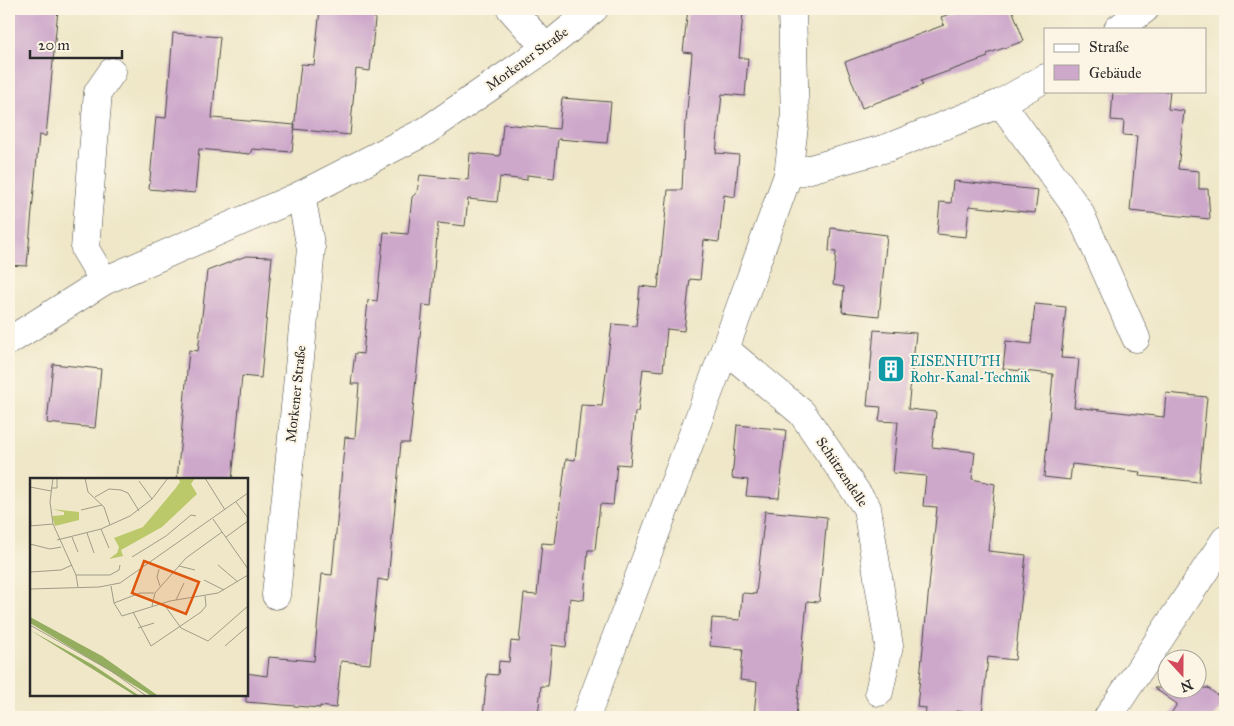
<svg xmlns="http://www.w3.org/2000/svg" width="1234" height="726" viewBox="0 0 1234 726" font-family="'IM FELL Great Primer',serif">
<rect width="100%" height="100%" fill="#fcf5e5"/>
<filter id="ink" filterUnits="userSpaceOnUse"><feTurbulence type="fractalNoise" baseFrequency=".02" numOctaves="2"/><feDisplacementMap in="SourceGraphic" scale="10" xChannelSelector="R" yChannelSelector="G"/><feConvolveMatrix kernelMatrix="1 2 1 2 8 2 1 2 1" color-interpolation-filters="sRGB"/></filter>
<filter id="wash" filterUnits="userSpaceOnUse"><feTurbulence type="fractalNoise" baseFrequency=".0096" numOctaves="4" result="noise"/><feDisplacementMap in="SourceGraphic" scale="20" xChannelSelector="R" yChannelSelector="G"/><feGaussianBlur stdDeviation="1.12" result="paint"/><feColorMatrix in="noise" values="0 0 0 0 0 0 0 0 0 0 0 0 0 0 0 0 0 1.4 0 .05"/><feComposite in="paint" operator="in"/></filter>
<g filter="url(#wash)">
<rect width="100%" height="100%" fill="#efe7c8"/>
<g id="blocks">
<g fill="#cda8cb">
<path d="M9 9H58L46 136 39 135 27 266 9 265Z"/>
<path d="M320 9H376L370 71 356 69 350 135 294 129 301 64 314 65Z"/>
<path d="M688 9 743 13 739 58H748L745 96 722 94 716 153 739 155 735 197 724 195 719 242 704 240 700 280 690 279 684 331 667 329 663 371 643 369 638 412H635L630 465 617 464 613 505 600 504 595 550H588L584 600 570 598 566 647 552 645 548 686H541L538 717H483L487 674 498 675 499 661 509 662 511 641 519 642 524 594 537 595 542 543 555 544 566 459 575 460 581 405 602 406 612 324 636 326 640 286 658 288 668 190H682L685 122H686L692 53 683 52Z"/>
<path d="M964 9H1012L1024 41 987 54 988 57 921 81 923 85 862 108 845 62 944 25 941 17Z"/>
<path d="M173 33 220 37 212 118 295 125 292 152 252 149 250 154 199 149 195 193 149 189 156 117 166 118Z"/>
<path d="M1113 91H1170L1168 109 1184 111 1178 169 1199 171V189H1208L1210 219 1130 211 1137 136 1123 135 1124 121 1111 120Z"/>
<path d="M562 98 611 102 607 143 558 139 554 178 527 175V180L500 177 497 202 468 199 465 226 438 223 431 306 423 305 411 430 409 443H401L388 581 378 579 370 664 341 661 336 708 320 706V708L246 702V673L267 676 269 657 314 661 322 574 332 575 345 437 355 438 359 384H351L355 353 363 354 368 300 377 301 384 232 408 234 412 197 417 192 420 175 468 180 470 153 500 156 503 124 559 129Z"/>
<path d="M953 181 1038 190 1035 213 969 206 966 237 937 234 940 202 951 203Z"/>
<path d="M831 228 887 235 879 316 842 312 844 287 833 285 836 252 829 251Z"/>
<path d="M246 256 272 257 261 378 242 376 232 480H177L189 350 198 351 207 271Z"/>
<path d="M1035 304 1066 307 1061 358 1079 359 1074 407 1164 417 1166 393 1207 397 1199 482 1139 476 1140 472 1072 464 1070 480 1044 477 1053 374 1003 369 1006 341 1031 344Z"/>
<path d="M874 330 916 333 908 409 936 412 932 447 975 452 972 479 995 484 988 551 1026 555 1015 660 988 657 982 714 956 711 955 717H925L926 708 917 707 937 507 923 506 926 476 893 473 898 422 879 421 881 407 867 406Z"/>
<path d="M53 364 101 369 95 428 47 423Z"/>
<path d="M737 425 786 430 779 498 746 496 748 480 732 478Z"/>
<path d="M765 511 827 517 819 602 807 601 796 717H754L757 682 740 680 743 649 710 646 712 618 740 620 742 593 756 594Z"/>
<path d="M1154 688H1208L1225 701 1214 717H1169L1177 704Z"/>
</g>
</g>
</g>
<g filter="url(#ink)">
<use href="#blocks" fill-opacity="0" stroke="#484743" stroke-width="1"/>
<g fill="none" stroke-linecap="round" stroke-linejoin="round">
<g stroke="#484743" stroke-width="29">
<g id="minor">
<path d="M511 9 546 48"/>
<path d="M1118 29 1145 9"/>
<path d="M1001 103 1079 211 1136 338"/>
<path d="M788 175 887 148 1001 103 1045 78"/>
<path d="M104 281 85 249 98 92 112 72"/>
<path d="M9 341 104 281 301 195 426 131 546 48 594 9"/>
<path d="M725 349 802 413 867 508 889 646 879 692"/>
<path d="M276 595 311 249 301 195"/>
<path d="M586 717 725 349 788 175 795 118 792 9"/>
<path d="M1108 717 1225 540"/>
</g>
</g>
<use href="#minor" stroke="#fff" stroke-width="28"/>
</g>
</g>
<defs>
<g id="building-square" transform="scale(1.4375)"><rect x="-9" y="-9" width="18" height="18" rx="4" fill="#0f9aa8" stroke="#fcf5e5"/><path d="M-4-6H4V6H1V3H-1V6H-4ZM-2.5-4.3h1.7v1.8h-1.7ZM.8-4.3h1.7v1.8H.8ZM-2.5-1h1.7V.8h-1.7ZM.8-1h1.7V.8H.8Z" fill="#fff"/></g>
</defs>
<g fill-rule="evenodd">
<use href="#building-square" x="891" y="369"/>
</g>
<g text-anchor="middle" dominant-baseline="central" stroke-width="4" stroke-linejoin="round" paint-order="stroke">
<g font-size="14" fill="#2b2b2b" stroke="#fcf5e5">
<text transform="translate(527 59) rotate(-36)">Morkener Straße</text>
<text transform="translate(296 394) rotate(-84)">Morkener Straße</text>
<text transform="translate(842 472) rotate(56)">Schützendelle</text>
</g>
<g font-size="14" fill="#0d838f" stroke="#fcf5e5" text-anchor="start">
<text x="910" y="361">EISENHUTH<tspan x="910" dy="16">Rohr-Kanal-Technik</tspan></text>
</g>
</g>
<g transform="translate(30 478)">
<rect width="218" height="218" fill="#efe7c8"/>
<path d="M148 0H165L161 6 167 16 132 49 91 72 93 78 79 81 87 75 89 69 84 60 113 49 145 11 150 4ZM22 31 49 34V42L25 48 22 38 34 37V34Z" fill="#bbc96b"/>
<path d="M0 139 72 178 127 217H120L0 145ZM0 152 63 187 108 217H104Z" fill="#94ad5f"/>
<path fill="none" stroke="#a19c89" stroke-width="1" d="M23 0 20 24 23 46 46 97 48 109M55 0 58 14 74 29 80 47M175 0 195 32M109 3 122 21M0 9 21 13M21 10H27V0M65 19 79 11 91 12 98 15 109 33M206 24 218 40M0 30 1 48M51 32 72 27M183 41 218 91M0 48 23 46M71 51 79 70M57 55 64 75M42 59 48 74M196 59 218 43M27 62 71 51 100 38 122 21 138 0M0 66 20 71 31 69M102 79 136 58 161 37 166 38M188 87 208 104M149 88 165 92M129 91 127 99 130 108M0 94 31 92 42 87M46 97H80L89 92 90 87M174 102 194 112M81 108 84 125 92 138 140 123 188 115 218 97M0 111 69 109 90 105 218 15M146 122 154 105M84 125 110 115H124M133 125 151 150 178 163 218 128M122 128 125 115 156 80 192 54M103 134 121 168 171 134 176 128 175 118M0 147 81 193 115 217M108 150 124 145M195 168 218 148"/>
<path fill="#df570e" fill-opacity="0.15" stroke="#df570e" stroke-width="2.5" d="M114 83 169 104 156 136 102 115Z"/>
<rect width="218" height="218" fill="none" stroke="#2b2b2b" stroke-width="2.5"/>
</g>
<rect width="1234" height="726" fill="none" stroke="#fcf5e5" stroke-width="30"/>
<rect x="1044" y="28" width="162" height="65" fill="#fcf5e5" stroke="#a8a49b"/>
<rect x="1054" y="44" width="25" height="8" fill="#ffffff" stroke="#a8a49b"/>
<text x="1089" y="52" font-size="15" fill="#2b2b2b">Straße</text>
<rect x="1054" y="65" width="25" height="15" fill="#cda8cb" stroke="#a8a49b"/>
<text x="1089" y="78" font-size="15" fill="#2b2b2b">Gebäude</text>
<g transform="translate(1182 674) rotate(159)"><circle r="24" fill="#fcf5e5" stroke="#a8a49b"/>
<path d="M0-4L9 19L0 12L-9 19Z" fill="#d1495b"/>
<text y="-8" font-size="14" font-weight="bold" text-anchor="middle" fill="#2b2b2b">N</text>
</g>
<path d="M30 50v8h92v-8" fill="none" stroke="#2b2b2b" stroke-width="2.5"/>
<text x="38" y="50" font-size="15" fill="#2b2b2b" stroke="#fcf5e5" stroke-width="4" paint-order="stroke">20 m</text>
</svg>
